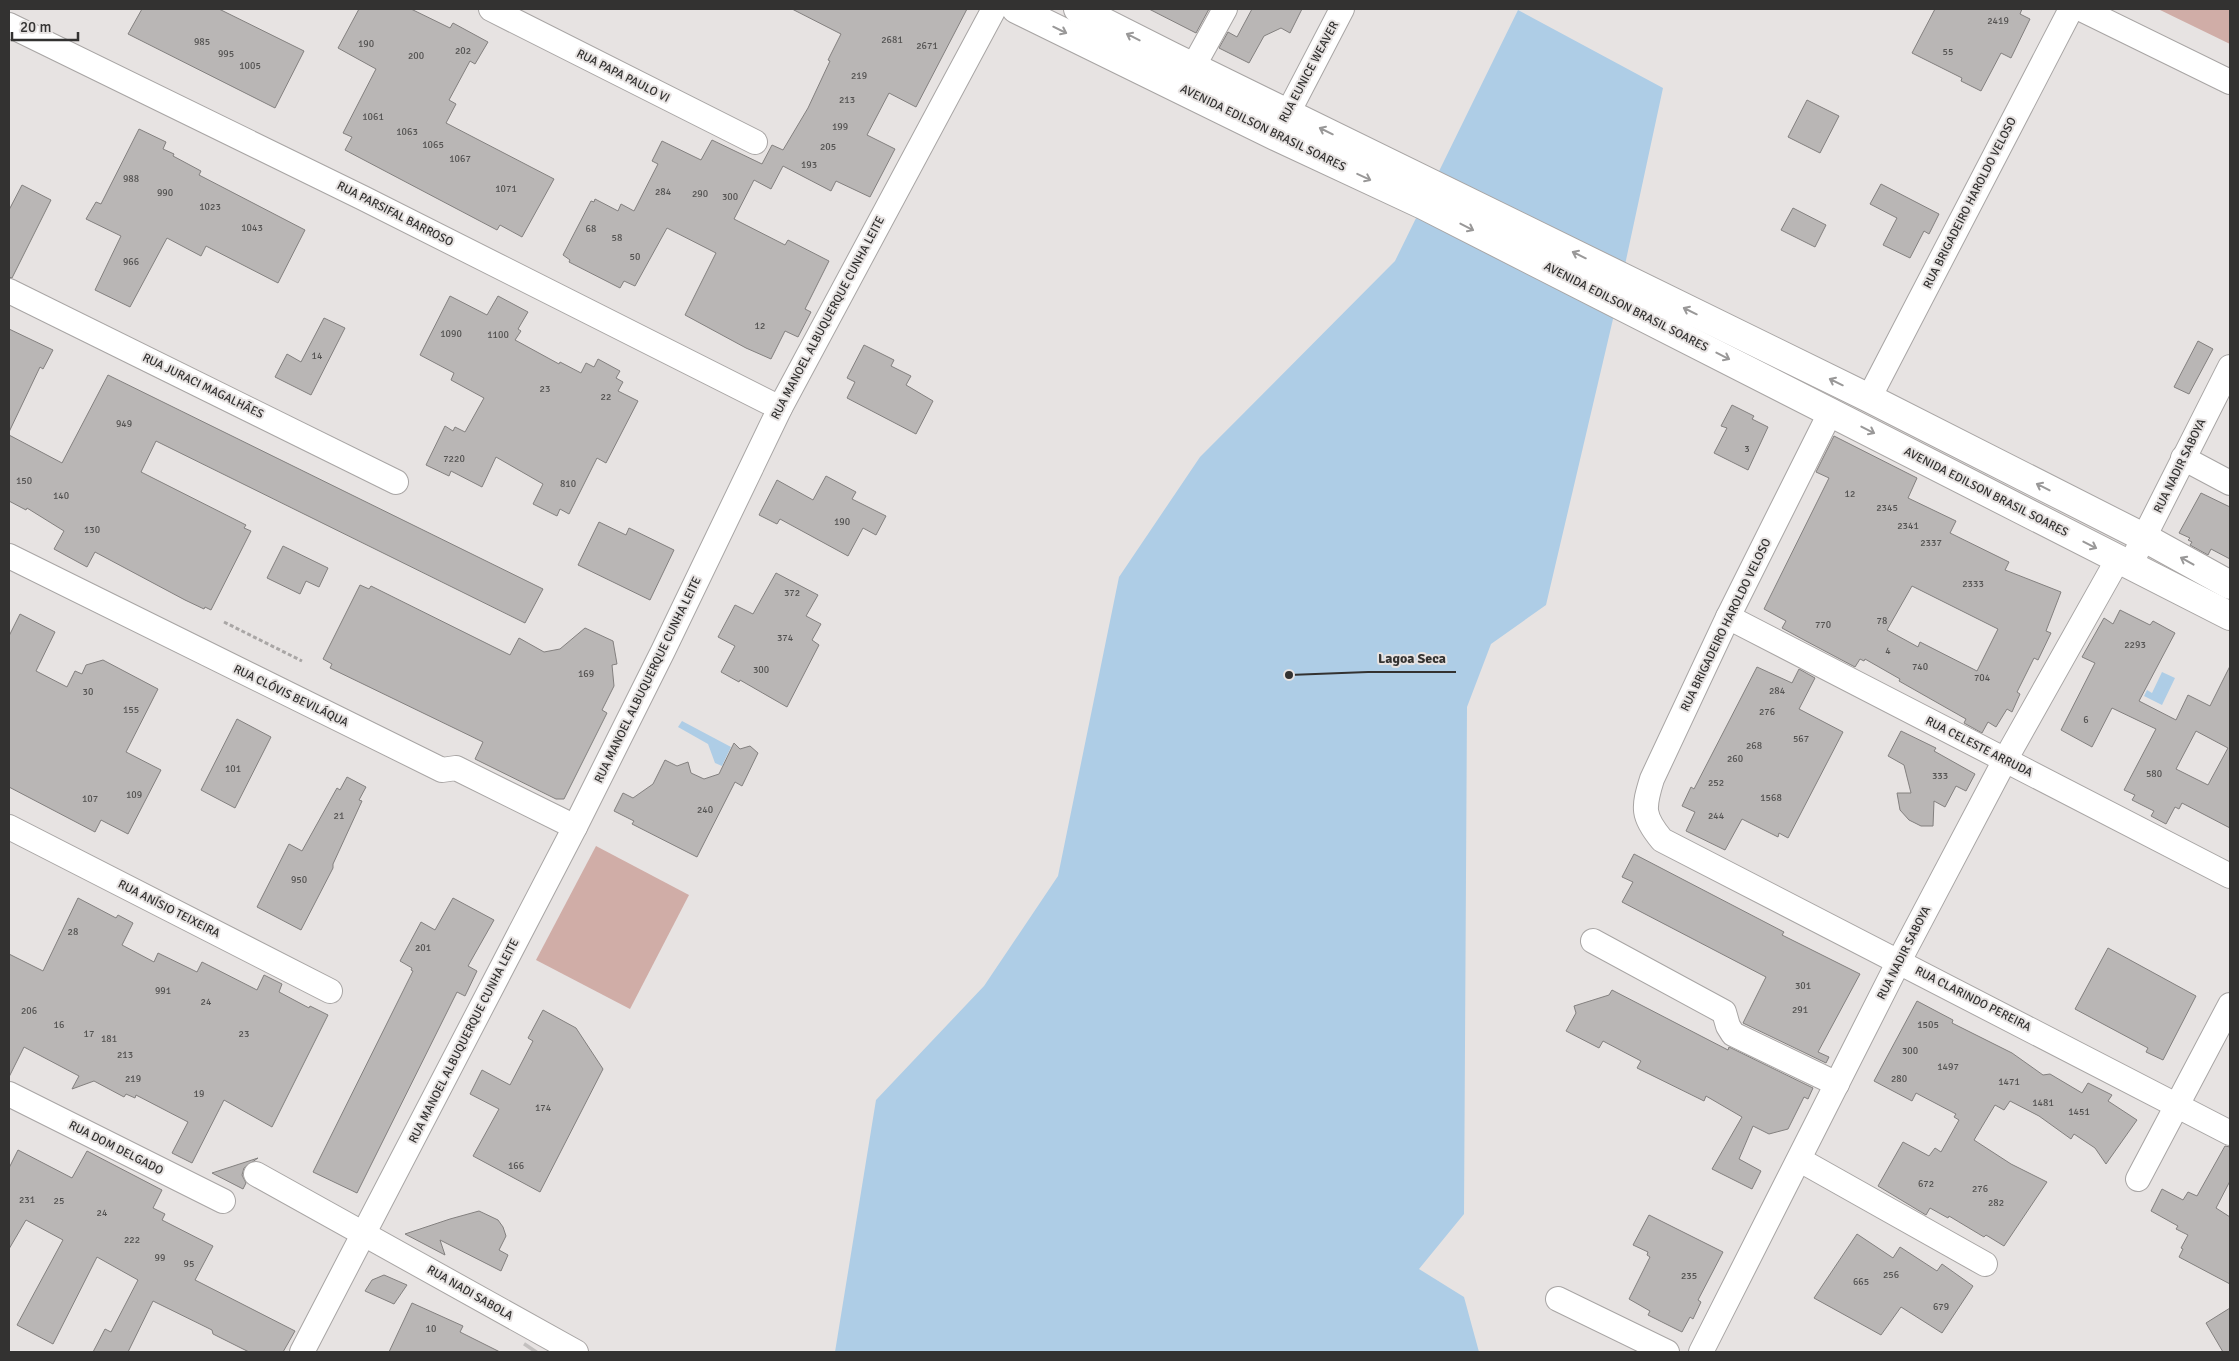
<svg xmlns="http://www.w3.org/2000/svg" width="2239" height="1361" viewBox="0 0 2239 1361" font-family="Signika,sans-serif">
<rect width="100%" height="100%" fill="#e7e3e2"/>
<g fill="#d0ada7">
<path d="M2158 9H2230V44Z"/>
<path d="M596 846 689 895 630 1009 536 960Z"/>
</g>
<g fill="#aecde6">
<path d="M1518 10 1663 88 1617 302 1546 605 1491 644 1467 707 1464 1214 1419 1269 1464 1297 1479 1352H835L876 1100 984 986 1058 876 1119 577 1200 457 1395 261Z"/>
<path d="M2162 672 2175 678 2162 705 2144 696 2147 690 2152 693Z"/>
<path d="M682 721 731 747 722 766 715 763 708 744 678 727Z"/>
</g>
<g fill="#b9b6b5" stroke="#83807f" fill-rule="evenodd">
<path d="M142 9H219L304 51 275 108 128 34Z"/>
<path d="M359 9H411L450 28 453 23 488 42 475 64 470 61 449 100 456 104 446 123 554 179 522 237 500 225 497 230 345 150 352 137 343 133 376 69 338 48Z"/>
<path d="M792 9H967L916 107 889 93 867 135 895 149 870 197 836 181 831 191 783 166 771 189 754 180 734 219 785 245 788 240 829 261 805 309 811 312 798 337 785 331 771 359 746 348 685 315 716 253 667 228 635 286 624 281 620 288 569 262 570 260 563 255 591 201 594 202 595 199 618 211 621 204 634 211 658 164 652 161 662 141 701 160 712 140 762 164 772 145 783 150 808 108 830 61 828 60 841 34Z"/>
<path d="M1149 9H1209L1196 33Z"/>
<path d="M1252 9H1302L1290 33 1281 28 1264 36 1249 63 1219 48 1228 32 1237 37Z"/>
<path d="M1935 9H2022L2020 14 2030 19 2011 58 2001 53 1981 91 1961 81 1962 78 1912 53Z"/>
<path d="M1807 100 1839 116 1820 153 1788 137Z"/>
<path d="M139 129 166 142 163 149 174 154 173 156 201 171 199 175 305 230 278 283 206 246 201 256 167 238 130 307 95 290 121 236 86 219 96 202 101 204Z"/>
<path d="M1881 184 1939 214 1929 234 1924 231 1910 258 1883 245 1897 218 1870 204Z"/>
<path d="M22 185 51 200 12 278 9 277V210Z"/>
<path d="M1793 208 1826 225 1815 247 1781 230Z"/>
<path d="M450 296 487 315 498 296 528 312 518 329 521 331 515 340 559 364 560 362 581 373 586 363 594 367 598 359 620 371 616 378 623 382 618 391 638 401 606 463 597 458 569 514 560 509 557 516 533 504 543 484 496 457 482 487 451 471 449 476 426 465 445 426 453 431 455 427 465 432 484 398 451 380 454 373 420 355Z"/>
<path d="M324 318 345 328 311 395 275 377 287 354 301 362Z"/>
<path d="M9 329 53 350 43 369 40 367 9 432Z"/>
<path d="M2198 341 2213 349 2189 394 2174 387Z"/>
<path d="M864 345 894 360 891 366 911 376 906 385 933 401 916 434 847 398 855 382 847 378Z"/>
<path d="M108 375 543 589 525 623 156 441 141 472 246 525 244 528 251 531 211 610 205 607 204 609 185 600 95 552 87 567 54 549 64 531 27 508 26 510 9 501V435L62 463Z"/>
<path d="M1732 405 1754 416 1752 419 1768 427 1748 470 1714 453 1727 428 1721 426Z"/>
<path d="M1834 436 1917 478 1908 498 1956 521 1950 533 2009 562 2005 570 2061 592 2046 631 2051 633 2038 660 2034 658 2017 692 2020 694 2012 712 2007 709 1996 727 1988 722 1982 733 1964 723 1966 719 1899 681 1900 679 1865 659 1864 661 1860 659 1855 667 1804 640 1782 628 1786 621 1764 609 1829 478 1816 472ZM1912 586 1998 629 1977 671 1920 642 1918 647 1887 630Z"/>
<path d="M826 476 856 492 852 499 886 516 876 535 863 528 848 556 780 519 777 524 759 515 777 480 813 500Z"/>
<path d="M2201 493 2230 507V559L2211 549 2208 555 2190 545 2192 542 2188 540 2190 538 2179 533Z"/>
<path d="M599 522 626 535 629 528 674 550 650 600 578 565Z"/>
<path d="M283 546 328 568 319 587 306 581 300 594 267 578Z"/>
<path d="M776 573 818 595 806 616 821 624 812 640 819 645 787 707 740 680 739 682 721 672 735 646 718 637 735 605 753 614Z"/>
<path d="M360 585 369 589 371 586 510 655 519 638 544 652 560 649 585 628 613 641 617 664 612 665 614 686 602 710 607 713 564 799H556L475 759 483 742 330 668 332 664 323 659Z"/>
<path d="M2120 610 2150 625 2153 621 2175 633 2139 701 2176 720 2188 695 2210 706 2230 666V828L2182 803 2179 809 2175 807 2166 824 2151 816 2154 811 2132 800 2135 795 2124 790 2156 729 2112 708 2092 747 2061 730 2095 663 2082 657 2104 618 2113 624ZM2196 731 2228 748 2208 785 2176 769Z"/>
<path d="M20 614 55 632 36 671 67 687 75 671 82 674 86 665 103 660 158 689 126 752 161 770 128 834 101 820 95 832 9 787V636Z"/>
<path d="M1757 667 1792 683 1799 669 1815 678 1799 709 1843 732 1788 838 1779 833 1778 837 1742 819 1725 850 1686 831 1695 812 1682 806 1691 787 1694 789Z"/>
<path d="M237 719 271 737 235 808 201 790Z"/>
<path d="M1901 731 1936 748 1934 751 1975 774 1966 791 1956 786 1945 807 1934 801 1933 826H1921L1909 820 1900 810 1897 793H1911L1904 765 1888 756Z"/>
<path d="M734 743 740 749 750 746 758 753 742 786 735 782 697 857 632 824 634 821 614 811 623 793 633 798 653 784 665 760 677 766 688 762 691 773 704 779 719 774Z"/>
<path d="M347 777 366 787 359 800 362 801 333 864V868L301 930 257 907 289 844 302 851 337 788 340 790Z"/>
<path d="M1634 854 1784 932 1782 935 1860 974 1818 1052 1829 1057 1826 1063 1743 1023 1766 977 1622 902 1633 882 1622 877Z"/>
<path d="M78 898 116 918 118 915 133 923 122 945 154 962 158 953 197 972 202 962 257 990 264 975 282 984 279 992 309 1008 310 1006 328 1015 272 1127 224 1100 192 1163 172 1153 188 1122 136 1095 135 1098 126 1094 124 1097 94 1081 72 1089 79 1076 24 1047 9 1077V954L43 971Z"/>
<path d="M453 898 494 920 468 966 477 971 465 996 457 992 357 1193 313 1172 413 971 411 970 412 968 400 961 421 922 435 930Z"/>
<path d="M2108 948 2196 996 2163 1060 2146 1052 2148 1048 2075 1009Z"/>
<path d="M1612 990 1728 1050 1729 1047 1813 1088 1808 1099 1804 1097 1788 1129 1769 1134 1753 1126 1739 1159 1761 1171 1752 1189 1712 1169 1742 1117 1706 1096 1704 1101 1637 1068 1641 1061 1603 1041 1599 1048 1566 1031 1576 1013 1574 1006 1609 995Z"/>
<path d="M1917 1001 1953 1020 1952 1023 2012 1053 2043 1075 2050 1074 2082 1093 2088 1083 2112 1095 2108 1101 2137 1120 2106 1164 2095 1148 2074 1134 2071 1139 2039 1116 2010 1101 2004 1110 1995 1105 1974 1140 2011 1164 2047 1182 2004 1246 1986 1235 1984 1237 1949 1216 1948 1218 1930 1208 1926 1215 1878 1186 1903 1142 1929 1156 1935 1148 1941 1152 1959 1120 1954 1117 1956 1114 1916 1093 1912 1101 1874 1081Z"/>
<path d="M543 1010 576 1028 603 1069 540 1192 473 1156 499 1109 470 1094 482 1070 510 1085 533 1041 528 1038Z"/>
<path d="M2225 1146 2230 1147V1181L2216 1208 2230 1217V1284L2179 1257 2183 1249 2181 1248 2188 1235 2176 1229 2178 1226 2151 1211 2162 1189 2183 1200 2188 1192 2197 1196Z"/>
<path d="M18 1150 72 1178 87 1151 162 1190 153 1208 165 1214 162 1220 213 1246 195 1280 295 1331 283 1352H249L213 1334 212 1330 153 1301 128 1352H93L105 1329 111 1332 138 1280 97 1257 53 1344 17 1325 63 1240 26 1220 9 1249V1168Z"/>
<path d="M258 1158 244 1168 242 1175 246 1183 243 1189 212 1173Z"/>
<path d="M479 1211 498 1220 503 1227 506 1236 499 1250 508 1255 501 1271 440 1240 445 1255 405 1234 450 1219Z"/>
<path d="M1649 1215 1723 1252 1698 1300 1701 1302 1693 1319 1690 1317 1682 1332 1648 1315 1650 1311 1629 1299 1650 1257 1647 1255 1648 1252 1633 1245Z"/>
<path d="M1857 1234 1893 1258 1900 1247 1937 1271 1942 1264 1973 1286 1942 1333 1901 1307 1881 1335 1814 1298Z"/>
<path d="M384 1275 407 1285 394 1304 365 1291 372 1280Z"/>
<path d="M412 1303 463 1326 460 1332 500 1352H389Z"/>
<path d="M2230 1308V1352H2223L2206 1323Z"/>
</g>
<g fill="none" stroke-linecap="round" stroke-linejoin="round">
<path stroke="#c3c0bf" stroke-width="24" stroke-dasharray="24 12" stroke-linecap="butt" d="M533 1352 535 1349"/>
<g stroke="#a8a5a4" stroke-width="26">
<g id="minor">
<path d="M491 9 755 142"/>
<path d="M2081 9 2230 82"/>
<path d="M9 25 363 198 780 408"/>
<path d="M1193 67 1225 9"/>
<path d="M1279 130 1342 9"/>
<path d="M9 291 396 482"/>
<path d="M1869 398 2071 9"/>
<path d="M1831 411 1728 617 1652 779C1643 808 1642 816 1662 840L2230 1133"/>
<path d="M2183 458 2230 483"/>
<path d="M9 556 442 770 456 768 575 827"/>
<path d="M2130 565 2230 367"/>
<path d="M1728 617 2230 876"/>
<path d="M9 827 330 991"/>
<path d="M1593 941 1724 1012 1728 1026 1733 1034 1837 1084"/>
<path d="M9 1094 223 1201"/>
<path d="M1800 1160 1985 1264"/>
<path d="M256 1174 576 1352"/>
<path d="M2138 1179 2230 1005"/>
<path d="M1558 1299 1667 1352"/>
<path d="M302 1352 575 827 663 651 780 408 994 9"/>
<path d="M1701 1352 1899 961 2005 760 2118 559"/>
</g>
</g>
<g stroke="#a8a5a4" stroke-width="30">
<g id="secondary">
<path d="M1016 9 1275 136 1423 205 2230 616"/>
<path d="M1078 9 1171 56 1869 398 2145 538 2230 585"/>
</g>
</g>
<path stroke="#a9a6a5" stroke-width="3" stroke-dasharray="4 2.5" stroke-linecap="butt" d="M224 622 302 661"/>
<use href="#minor" stroke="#fff" stroke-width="24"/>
<use href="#secondary" stroke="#fff" stroke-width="28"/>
</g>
<defs><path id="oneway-shaft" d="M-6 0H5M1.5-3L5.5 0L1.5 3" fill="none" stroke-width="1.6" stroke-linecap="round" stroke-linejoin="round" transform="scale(1.25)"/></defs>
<g stroke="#999898">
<use href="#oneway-shaft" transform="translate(1060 30) rotate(26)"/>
<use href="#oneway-shaft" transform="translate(1133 37) rotate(-153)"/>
<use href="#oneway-shaft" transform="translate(1326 131) rotate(-154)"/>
<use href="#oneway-shaft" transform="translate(1364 177) rotate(25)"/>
<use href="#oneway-shaft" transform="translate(1467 227) rotate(27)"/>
<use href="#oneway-shaft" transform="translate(1579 255) rotate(-154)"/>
<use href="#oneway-shaft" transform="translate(1690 311) rotate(-154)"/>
<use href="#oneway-shaft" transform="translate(1723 356) rotate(27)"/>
<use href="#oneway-shaft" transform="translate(1836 382) rotate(-154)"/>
<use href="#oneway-shaft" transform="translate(1868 430) rotate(27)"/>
<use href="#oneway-shaft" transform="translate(2043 487) rotate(-153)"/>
<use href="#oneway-shaft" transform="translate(2090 545) rotate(27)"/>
<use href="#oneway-shaft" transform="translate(2187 561) rotate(-151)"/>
</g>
<g text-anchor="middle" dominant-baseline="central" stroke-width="4" stroke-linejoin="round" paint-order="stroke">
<g font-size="10" fill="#545352">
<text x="1998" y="21">2419</text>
<text x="892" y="40">2681</text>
<text x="202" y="42">985</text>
<text x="366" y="44">190</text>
<text x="927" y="46">2671</text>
<text x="463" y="51">202</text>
<text x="1948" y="52">55</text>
<text x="226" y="54">995</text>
<text x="416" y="56">200</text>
<text x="250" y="66">1005</text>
<text x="859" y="76">219</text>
<text x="847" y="100">213</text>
<text x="373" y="117">1061</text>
<text x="840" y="127">199</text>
<text x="407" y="132">1063</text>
<text x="433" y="145">1065</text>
<text x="828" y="147">205</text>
<text x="460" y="159">1067</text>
<text x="809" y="165">193</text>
<text x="131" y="179">988</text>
<text x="506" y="189">1071</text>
<text x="663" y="192">284</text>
<text x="165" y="193">990</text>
<text x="700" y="194">290</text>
<text x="730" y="197">300</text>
<text x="210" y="207">1023</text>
<text x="252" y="228">1043</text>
<text x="591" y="229">68</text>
<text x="617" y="238">58</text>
<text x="635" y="257">50</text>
<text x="131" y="262">966</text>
<text x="760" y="326">12</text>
<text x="451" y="334">1090</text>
<text x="498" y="335">1100</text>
<text x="317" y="356">14</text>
<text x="545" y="389">23</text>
<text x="606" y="397">22</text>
<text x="124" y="424">949</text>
<text x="1747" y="449">3</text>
<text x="454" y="459">7220</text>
<text x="24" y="481">150</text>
<text x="568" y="484">810</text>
<text x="1850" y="494">12</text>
<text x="61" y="496">140</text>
<text x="1887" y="508">2345</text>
<text x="842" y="522">190</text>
<text x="1908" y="526">2341</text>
<text x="92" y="530">130</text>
<text x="1931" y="543">2337</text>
<text x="1973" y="584">2333</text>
<text x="792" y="593">372</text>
<text x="1882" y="621">78</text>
<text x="1823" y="625">770</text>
<text x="785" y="638">374</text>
<text x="2135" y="645">2293</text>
<text x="1888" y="651">4</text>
<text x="1920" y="667">740</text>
<text x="761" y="670">300</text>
<text x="586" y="674">169</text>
<text x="1982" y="678">704</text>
<text x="1777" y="691">284</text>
<text x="88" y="692">30</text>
<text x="131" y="710">155</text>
<text x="1767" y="712">276</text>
<text x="2086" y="720">6</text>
<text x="1801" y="739">567</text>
<text x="1754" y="746">268</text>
<text x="1735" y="759">260</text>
<text x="233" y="769">101</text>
<text x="2154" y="774">580</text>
<text x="1940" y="776">333</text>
<text x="1716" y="783">252</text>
<text x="134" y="795">109</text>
<text x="1771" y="798">1568</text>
<text x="90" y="799">107</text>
<text x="705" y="810">240</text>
<text x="339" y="816">21</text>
<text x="1716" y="816">244</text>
<text x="299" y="880">950</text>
<text x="73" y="932">28</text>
<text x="423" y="948">201</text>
<text x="1803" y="986">301</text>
<text x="163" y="991">991</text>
<text x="206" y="1002">24</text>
<text x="1800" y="1010">291</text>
<text x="29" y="1011">206</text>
<text x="59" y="1025">16</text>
<text x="1928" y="1025">1505</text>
<text x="89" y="1034">17</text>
<text x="244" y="1034">23</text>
<text x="109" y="1039">181</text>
<text x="1910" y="1051">300</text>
<text x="125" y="1055">213</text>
<text x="1948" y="1067">1497</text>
<text x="133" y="1079">219</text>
<text x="1899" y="1079">280</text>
<text x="2009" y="1082">1471</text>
<text x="199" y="1094">19</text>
<text x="2043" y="1103">1481</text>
<text x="543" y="1108">174</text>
<text x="2079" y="1112">1451</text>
<text x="516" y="1166">166</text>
<text x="1926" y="1184">672</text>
<text x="1980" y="1189">276</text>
<text x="27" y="1200">231</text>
<text x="59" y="1201">25</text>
<text x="1996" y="1203">282</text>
<text x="102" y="1213">24</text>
<text x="132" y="1240">222</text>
<text x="160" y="1258">99</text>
<text x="189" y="1264">95</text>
<text x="1891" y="1275">256</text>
<text x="1689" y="1276">235</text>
<text x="1861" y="1282">665</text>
<text x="1941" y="1307">679</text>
<text x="431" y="1329">10</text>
</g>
<g font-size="12" fill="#333231" stroke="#e7e3e2">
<text transform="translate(1309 72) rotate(-62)">RUA EUNICE WEAVER</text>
<text transform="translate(623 76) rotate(27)">RUA PAPA PAULO VI</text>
<text transform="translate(1263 128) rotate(26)">AVENIDA EDILSON BRASIL SOARES</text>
<text transform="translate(1970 203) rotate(-63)">RUA BRIGADEIRO HAROLDO VELOSO</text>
<text transform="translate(395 214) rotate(27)">RUA PARSIFAL BARROSO</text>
<text transform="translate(1626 307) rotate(27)">AVENIDA EDILSON BRASIL SOARES</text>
<text transform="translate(828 318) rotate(-62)">RUA MANOEL ALBUQUERQUE CUNHA LEITE</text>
<text transform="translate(203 386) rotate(26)">RUA JURACI MAGALHÃES</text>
<text transform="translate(2180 466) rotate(-64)">RUA NADIR SABOYA</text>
<text transform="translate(1986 492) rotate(27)">AVENIDA EDILSON BRASIL SOARES</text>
<text transform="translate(1726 625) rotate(-64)">RUA BRIGADEIRO HAROLDO VELOSO</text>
<text transform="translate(648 680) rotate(-64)">RUA MANOEL ALBUQUERQUE CUNHA LEITE</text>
<text transform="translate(291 696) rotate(26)">RUA CLÓVIS BEVILÁQUA</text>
<text transform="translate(1979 747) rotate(27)">RUA CELESTE ARRUDA</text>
<text transform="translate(169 909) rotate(27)">RUA ANÍSIO TEIXEIRA</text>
<text transform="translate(1904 953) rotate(-63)">RUA NADIR SABOYA</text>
<text transform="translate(1973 999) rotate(27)">RUA CLARINDO PEREIRA</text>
<text transform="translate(464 1041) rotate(-63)">RUA MANOEL ALBUQUERQUE CUNHA LEITE</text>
<text transform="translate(116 1148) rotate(27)">RUA DOM DELGADO</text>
<text transform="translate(470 1293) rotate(30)">RUA NADI SABOLA</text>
</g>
</g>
<path fill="none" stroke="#333231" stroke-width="2" d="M1289 675L1368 672H1456"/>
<circle fill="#333231" stroke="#e7e3e2" stroke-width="2" cx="1289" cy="675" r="5"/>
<g font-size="14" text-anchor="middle" font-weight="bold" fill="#333231" stroke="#e7e3e2" stroke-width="4" stroke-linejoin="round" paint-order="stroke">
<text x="1412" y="663">Lagoa Seca</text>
</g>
<rect width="2239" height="1361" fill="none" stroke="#333231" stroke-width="20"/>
<path d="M12 32v8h66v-8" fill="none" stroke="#333231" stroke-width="2.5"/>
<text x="20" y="32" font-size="15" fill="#333231" stroke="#e7e3e2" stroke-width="4" paint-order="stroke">20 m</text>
</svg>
